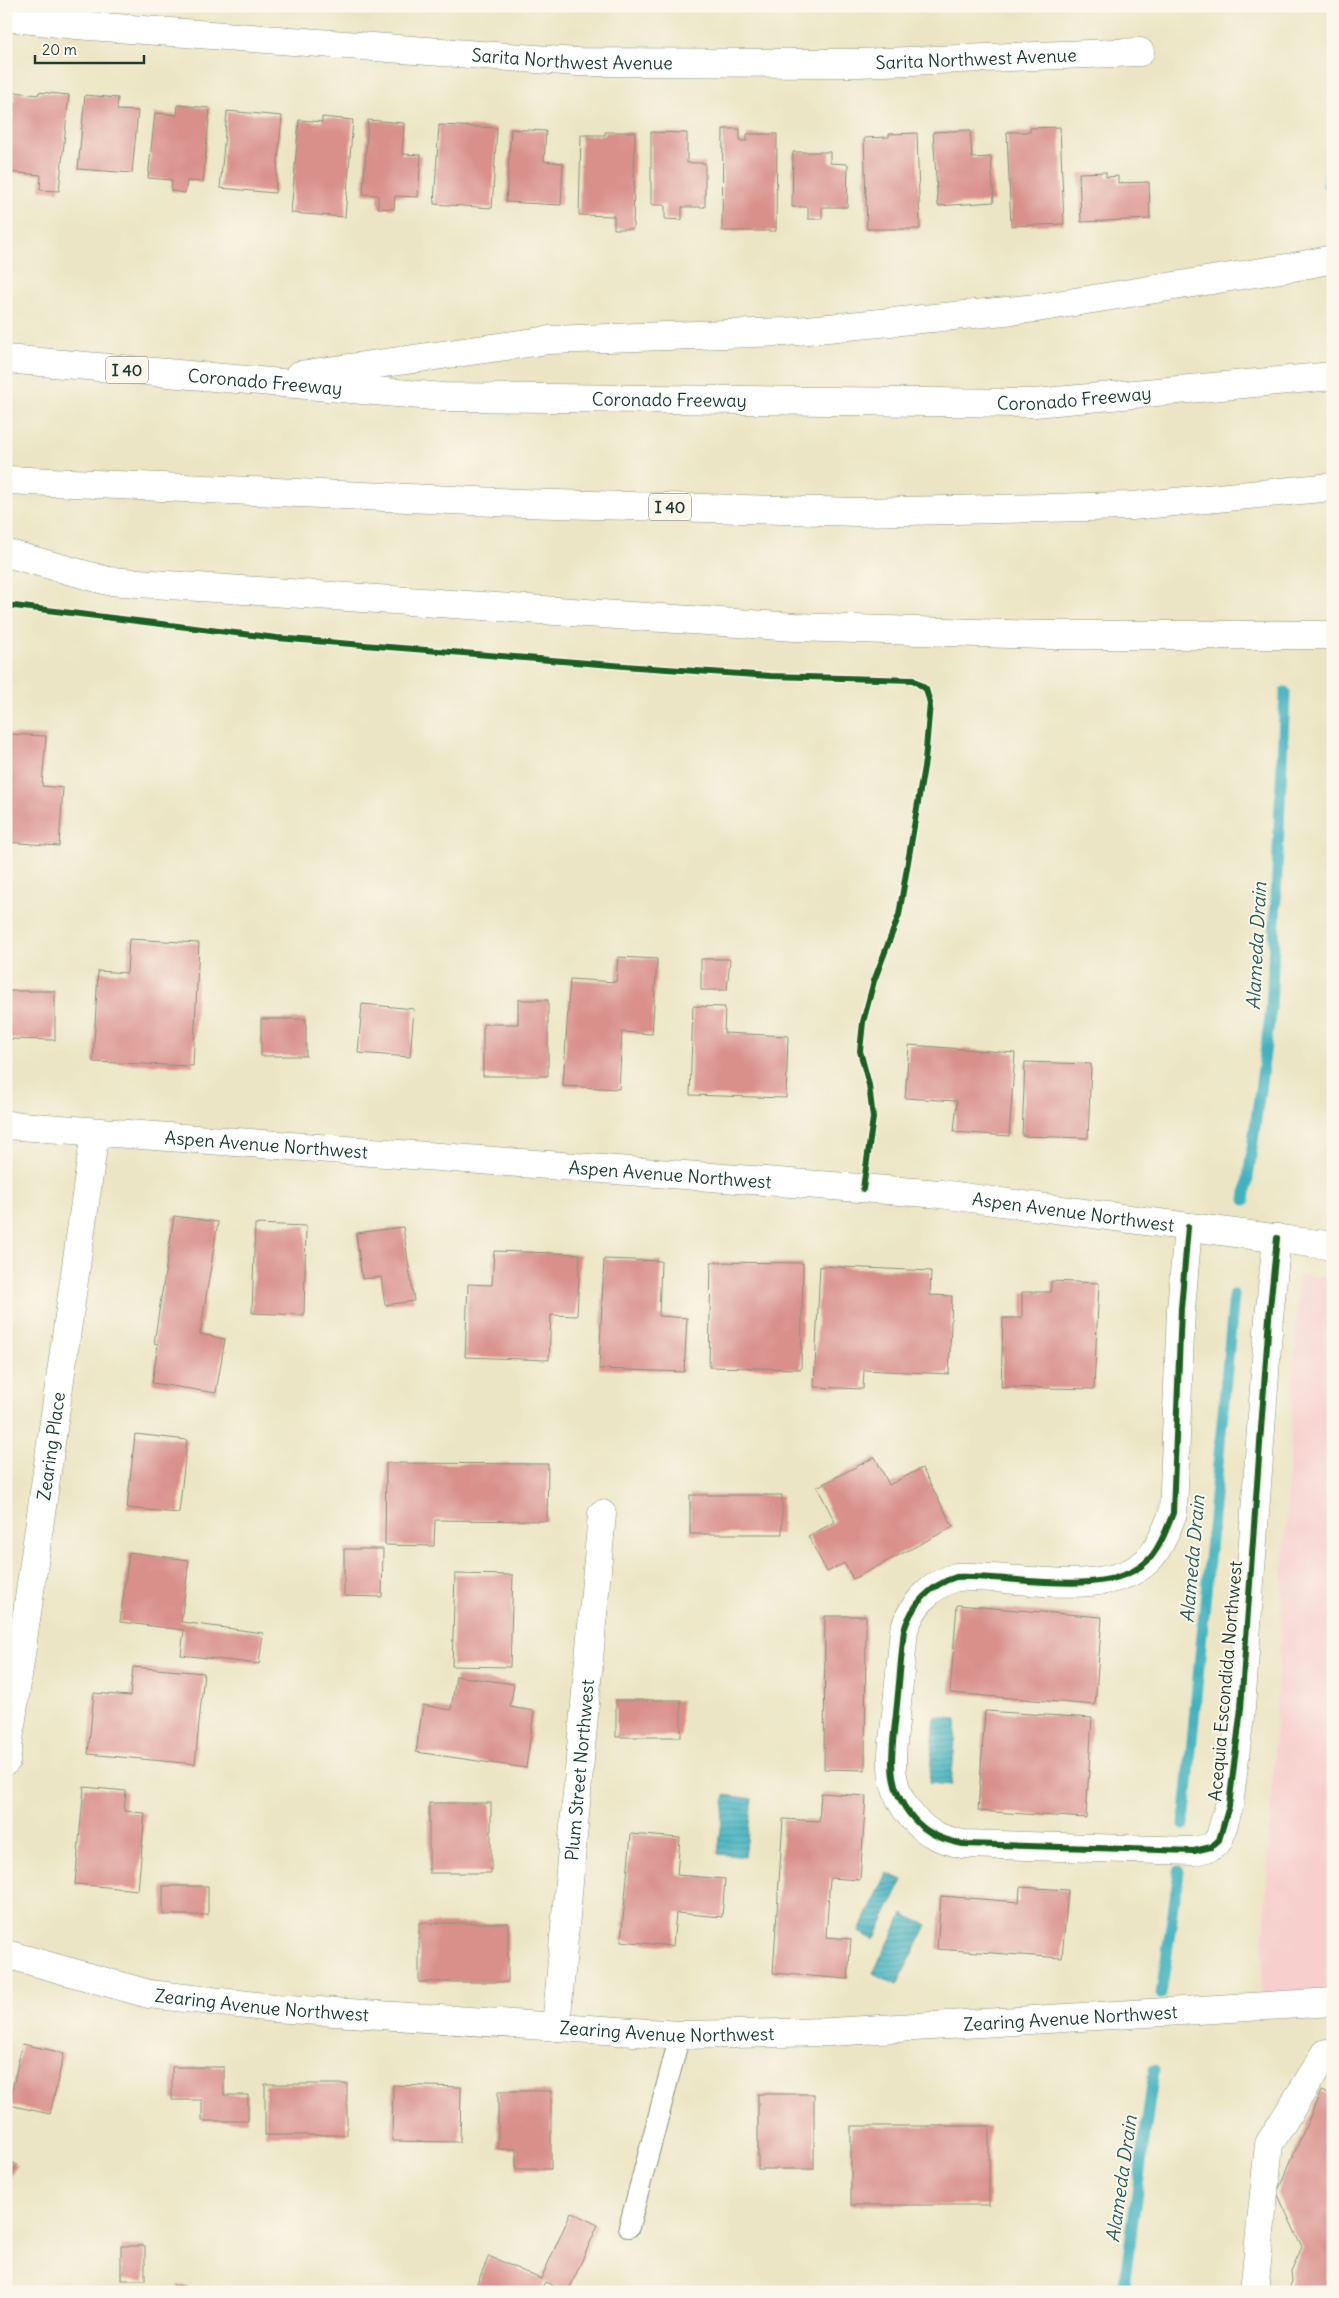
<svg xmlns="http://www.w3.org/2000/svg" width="1339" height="2298" viewBox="0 0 1339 2298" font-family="Delius,sans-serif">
<defs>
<pattern id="water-rules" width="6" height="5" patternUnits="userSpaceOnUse" patternTransform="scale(1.25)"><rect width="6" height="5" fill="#43b2bf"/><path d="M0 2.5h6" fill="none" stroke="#37929c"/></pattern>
</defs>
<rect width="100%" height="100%" fill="#fbf7ec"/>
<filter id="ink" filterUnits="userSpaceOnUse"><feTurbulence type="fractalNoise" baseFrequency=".02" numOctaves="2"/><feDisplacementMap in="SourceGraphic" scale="10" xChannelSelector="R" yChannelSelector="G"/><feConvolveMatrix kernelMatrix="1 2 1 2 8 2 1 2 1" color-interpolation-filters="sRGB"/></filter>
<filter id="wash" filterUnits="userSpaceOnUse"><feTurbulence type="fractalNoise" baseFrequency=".0096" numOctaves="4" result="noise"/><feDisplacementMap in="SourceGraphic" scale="20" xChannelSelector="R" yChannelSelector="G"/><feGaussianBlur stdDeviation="1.12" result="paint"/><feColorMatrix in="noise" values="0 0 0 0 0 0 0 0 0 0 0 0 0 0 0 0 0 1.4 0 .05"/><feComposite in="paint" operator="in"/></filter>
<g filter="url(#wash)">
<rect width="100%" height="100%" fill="#ece5c5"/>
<path fill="#f7d0ce" d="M1299 1275 1333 1279V1989L1261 1996Z"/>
<g fill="url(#water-rules)" stroke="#31787a">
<path d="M935 1717 957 1719 951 1785 929 1783Z"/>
<path d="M725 1795 752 1799 745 1857 718 1854Z"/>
<path d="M887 1873 903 1880 874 1940 859 1932Z"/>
<path d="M903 1914 927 1925 897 1985 873 1973Z"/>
</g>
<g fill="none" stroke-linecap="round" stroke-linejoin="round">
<g stroke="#43b2bf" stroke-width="11">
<path d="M1328 185 1333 163"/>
<path d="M1245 1200 1271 1009 1285 692"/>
<path d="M1184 1825 1234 1295"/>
<path d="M1161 1994 1179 1871"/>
<path d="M1123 2292 1154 2070"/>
</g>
</g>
<g id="blocks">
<g fill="#d9908b">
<path d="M15 92 38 95 39 92 69 95 59 191 40 190 41 175 7 172Z"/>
<path d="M85 95 118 98 117 110 138 111 132 173 78 169Z"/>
<path d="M178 105 210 108 203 182 187 181 185 193 171 191 172 180 148 178 155 113 177 115Z"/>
<path d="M227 111 282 116 275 193 220 188Z"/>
<path d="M322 117 353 120 345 217 291 213 299 120 322 122Z"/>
<path d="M368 120 404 123 402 154 421 155 418 197 395 196 394 209 378 208V195L363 194Z"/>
<path d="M439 125 497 128 492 208 434 204Z"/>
<path d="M1060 127 1064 224 1011 226 1007 132H1030V128Z"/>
<path d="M511 129 546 131 544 161 563 163 561 205 506 202Z"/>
<path d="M723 129H740V141H747V134H777L776 231H722Z"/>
<path d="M970 130 972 158 991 157 994 202 938 206 933 132Z"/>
<path d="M605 132H635L633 229H614V216L579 215 581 135H605Z"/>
<path d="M651 132 687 133V163H705V207H682V220L665 219V205H651Z"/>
<path d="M917 133 920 229H867L864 138 889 137V134Z"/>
<path d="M793 152H830V163L848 164 847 207H822V219H808V207H792Z"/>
<path d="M1106 172V177L1118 176V183L1149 182 1150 219 1081 222 1079 173Z"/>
<path d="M6 734 46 736 42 786 63 788 59 846 6 842Z"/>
<path d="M129 939 199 943 193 1066 93 1062 98 971 127 973Z"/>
<path d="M618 957 657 959 652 1034 622 1032 619 1089 563 1086 570 979 616 982Z"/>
<path d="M701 959H730L727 990H701Z"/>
<path d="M6 991H55V1040L6 1039Z"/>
<path d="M518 1000H548V1076H483V1024H518Z"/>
<path d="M362 1004 414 1009 410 1057 358 1053Z"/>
<path d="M693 1006 725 1007 724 1033 788 1036 786 1098 690 1095Z"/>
<rect x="261" y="1019" width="45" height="37"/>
<path d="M909 1045 1015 1053 1009 1136 954 1132 957 1101 905 1098Z"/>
<path d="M1025 1062 1091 1064 1088 1138 1022 1136Z"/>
<path d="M174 1216 218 1222 200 1334 225 1339 216 1393 152 1383 158 1344 154 1343Z"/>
<path d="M255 1224 306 1226 304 1315 252 1313Z"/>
<path d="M403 1227 414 1301 385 1305 381 1277 362 1279 356 1233Z"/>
<path d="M494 1251 580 1254 577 1316 551 1315 549 1360 465 1357 468 1284 492 1285Z"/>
<path d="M604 1259 661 1261 659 1316 687 1318 684 1372 599 1369Z"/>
<path d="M711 1262 803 1263 801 1369 709 1367Z"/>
<path d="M820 1266 931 1271 930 1295 952 1296 949 1374 864 1370 863 1389 814 1387Z"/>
<path d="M1051 1281 1099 1283 1094 1389 1001 1387 1003 1318H1022V1292H1051Z"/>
<path d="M135 1434 187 1440 179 1513 127 1508Z"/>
<path d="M875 1457 889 1485 922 1468 953 1527 853 1579 844 1563 827 1572 808 1536 835 1522 817 1487Z"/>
<path d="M386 1463 548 1464 547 1521 435 1520 434 1546 385 1545Z"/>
<rect x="690" y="1495" width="92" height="39"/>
<path d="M344 1549H383L382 1597 344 1596Z"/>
<path d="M129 1552 189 1560 181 1622 263 1633 259 1664 181 1655 184 1630 120 1622Z"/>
<path d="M455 1574 513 1575 510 1667 452 1666Z"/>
<path d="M957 1605 1102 1617 1095 1705 950 1693Z"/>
<path d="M825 1616H866L865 1770 824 1769Z"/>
<path d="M133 1667 204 1673 195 1764 88 1754 94 1693 130 1696Z"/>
<path d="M456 1676 514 1684 510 1707 534 1711 526 1768 416 1752 423 1705 451 1710Z"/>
<rect x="616" y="1700" width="65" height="37"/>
<path d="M985 1711 1092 1718 1086 1818 978 1811Z"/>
<path d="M84 1787 126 1791 124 1811 145 1813 138 1890 75 1884Z"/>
<path d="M821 1793 866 1796 860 1880 830 1878 826 1937 851 1939 848 1979 773 1973 783 1819 819 1821Z"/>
<rect x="429" y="1803" width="62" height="70"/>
<path d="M631 1834 680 1838 677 1875 725 1879 722 1917 676 1913 673 1946 621 1941Z"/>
<rect x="163" y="1886" width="45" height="29"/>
<path d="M1020 1887 1068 1890 1062 1958 937 1949 941 1896 1019 1902Z"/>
<rect x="419" y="1923" width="89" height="59"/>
<path d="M22 2044 64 2053 50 2114 9 2105Z"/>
<path d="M172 2067H224V2095H248V2121H202V2100H172Z"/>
<rect x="265" y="2084" width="82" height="51"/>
<path d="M393 2085 461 2087 460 2142 392 2141Z"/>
<path d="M498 2091H551V2169H516V2149H498Z"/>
<path d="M1321 2091 1333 2096V2292H1288L1292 2282 1291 2271 1302 2247 1277 2193Z"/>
<rect x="758" y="2094" width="56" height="75"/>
<rect x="851" y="2126" width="138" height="79"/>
<path d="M6 2158 17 2165 6 2184Z"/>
<path d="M571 2212 598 2225 568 2292 545 2282 540 2292H473L489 2256 541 2279Z"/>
<rect x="121" y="2246" width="24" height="34"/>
<path d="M178 2285 200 2291V2292H176Z"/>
</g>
</g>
</g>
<g filter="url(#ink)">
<use href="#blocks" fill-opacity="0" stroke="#86917c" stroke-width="1"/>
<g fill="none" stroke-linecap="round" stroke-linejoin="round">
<g stroke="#86917c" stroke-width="22">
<path id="service" d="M629 2227 680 2035"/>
</g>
<g stroke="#86917c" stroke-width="29">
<g id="minor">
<path id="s1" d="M6 17 76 25 577 62 858 63 1140 52"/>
<path id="s2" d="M6 1125 941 1194 1333 1246"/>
<path d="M1188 1227 1181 1309 1173 1513C1167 1528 1161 1545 1151 1557 1113 1602 1009 1574 956 1577 930 1585 912 1605 904 1630 901 1658 899 1686 896 1714 892 1754 884 1785 913 1818 927 1834 943 1840 963 1844L1194 1851 1211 1847 1219 1840 1229 1806 1241 1708 1269 1318 1277 1238"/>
<path id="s3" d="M6 1761 95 1132"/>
<path id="s4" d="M6 1954 149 1994 274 2008 680 2035 830 2032 1333 2002"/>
<path id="s5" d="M556 2027 602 1514"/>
<path d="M1254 2292 1269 2144 1326 2053 1333 2057"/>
</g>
</g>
<g stroke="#86917c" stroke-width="29">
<g id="motorway">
<path id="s6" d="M6 359 443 397 1034 403 1333 376"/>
<path d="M299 375 549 340 786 332 1037 308 1293 267 1333 259"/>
<path d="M6 480 519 503 859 512 1132 506 1333 487"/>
<path d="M6 553 108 581 795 627 1042 635H1333"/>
</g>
</g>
<use href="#service" stroke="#fff" stroke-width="20"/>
<use href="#minor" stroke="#fff" stroke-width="28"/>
<use href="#motorway" stroke="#fff" stroke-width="28"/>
<g stroke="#fbf7ec" stroke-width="9">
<g id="cycleway">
<path d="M6 605 277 638 637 667 771 676 913 680 926 689 930 703 925 761 899 915 874 981 863 1022 860 1051 869 1085 873 1118 863 1189"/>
<path d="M1188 1227 1181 1309 1173 1513C1167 1528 1161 1545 1151 1557 1113 1602 1009 1574 956 1577 930 1585 912 1605 904 1630 901 1658 899 1686 896 1714 892 1754 884 1785 913 1818 927 1834 943 1840 963 1844L1194 1851 1211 1847 1219 1840 1229 1806 1241 1708 1269 1318 1277 1238"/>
</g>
</g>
<use href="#cycleway" stroke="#1b5e20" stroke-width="6"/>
</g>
</g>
<g text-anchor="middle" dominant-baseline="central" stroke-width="4" stroke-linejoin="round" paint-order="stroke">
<g fill="#fbf7ec" stroke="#61756b" stroke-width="1">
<rect x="106" y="356.5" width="42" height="27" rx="4"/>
<rect x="649" y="493.5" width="42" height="27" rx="4"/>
</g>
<g font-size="16" font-weight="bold" fill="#1f3d34">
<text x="127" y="370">I 40</text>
<text x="670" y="507">I 40</text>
</g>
<g font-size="18" fill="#1f3d34" stroke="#fbf7ec">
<text stroke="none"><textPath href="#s1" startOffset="568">Sarita Northwest Avenue</textPath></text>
<text stroke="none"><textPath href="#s1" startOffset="972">Sarita Northwest Avenue</textPath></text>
<text stroke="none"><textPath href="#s6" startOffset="260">Coronado Freeway</textPath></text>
<text stroke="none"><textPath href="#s6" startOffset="1070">Coronado Freeway</textPath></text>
<text stroke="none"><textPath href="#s6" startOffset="665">Coronado Freeway</textPath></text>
<text stroke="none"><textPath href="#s2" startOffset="261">Aspen Avenue Northwest</textPath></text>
<text stroke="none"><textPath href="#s2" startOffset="666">Aspen Avenue Northwest</textPath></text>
<text stroke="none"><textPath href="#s2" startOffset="1071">Aspen Avenue Northwest</textPath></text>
<text stroke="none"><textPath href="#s3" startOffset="318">Zearing Place</textPath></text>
<text transform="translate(1225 1681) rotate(-85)">Acequia Escondida Northwest</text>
<text stroke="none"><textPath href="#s5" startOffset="258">Plum Street Northwest</textPath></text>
<text stroke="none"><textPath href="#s4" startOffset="262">Zearing Avenue Northwest</textPath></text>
<text stroke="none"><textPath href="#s4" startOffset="1072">Zearing Avenue Northwest</textPath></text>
<text stroke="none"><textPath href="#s4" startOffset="668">Zearing Avenue Northwest</textPath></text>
</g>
<g font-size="19" font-style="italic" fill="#2a605e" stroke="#fbf7ec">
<text transform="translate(1256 946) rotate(-87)">Alameda Drain</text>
<text transform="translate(1192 1559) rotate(-85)">Alameda Drain</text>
<text transform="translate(1121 2179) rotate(-82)">Alameda Drain</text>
</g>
</g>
<rect width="1339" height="2298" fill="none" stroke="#fbf7ec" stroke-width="25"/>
<path d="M35 55v8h109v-8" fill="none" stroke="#1f3d34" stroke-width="2.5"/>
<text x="42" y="55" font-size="15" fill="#1f3d34" stroke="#fbf7ec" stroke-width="4" paint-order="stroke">20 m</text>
</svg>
